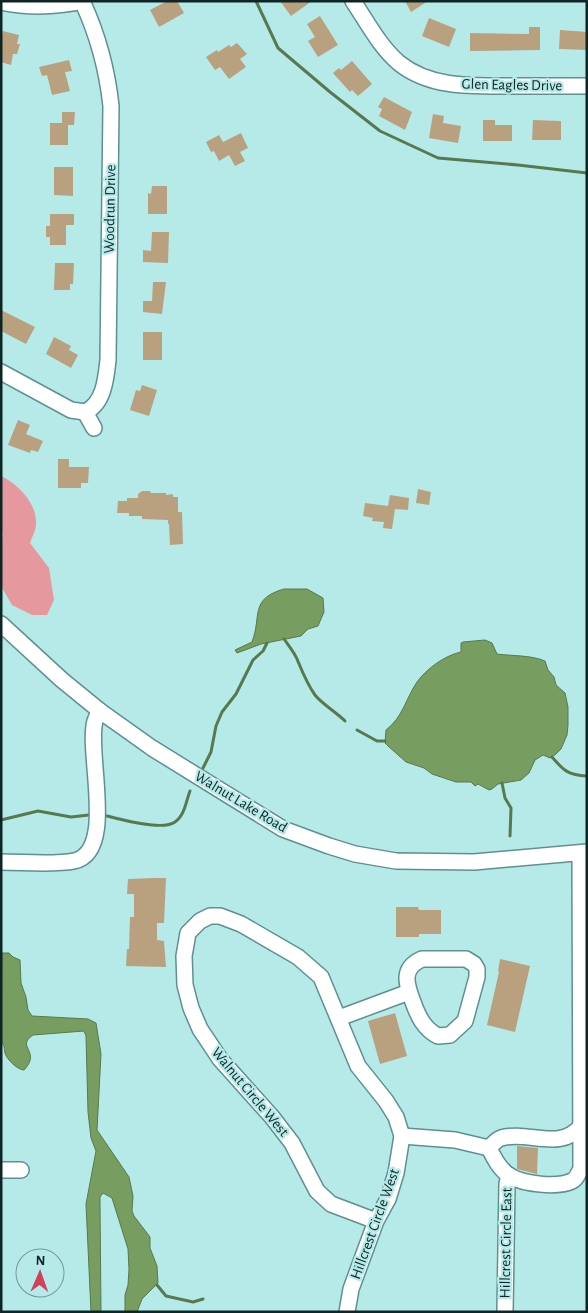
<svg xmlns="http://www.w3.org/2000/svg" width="588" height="1313" viewBox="0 0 588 1313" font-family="'Alegreya Sans',sans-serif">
<rect width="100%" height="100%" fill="#b5eae9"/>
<path fill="#e5999e" d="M1 476C18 484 37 503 36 524 36 530 32 537 30 543L49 568 54 600 47 615H32L12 605 1 586V542L3 534 1 533Z"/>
<g fill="#779e60" stroke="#58794e">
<path d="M284 589H307L323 598 324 612 318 626 308 629 301 636 261 644 237 653 235 650 252 642C262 616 249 599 284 589Z"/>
<path d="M485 640 492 643 497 654C512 656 531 655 545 661L548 670 554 677 556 685 565 693 568 707V725L567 735 561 749 556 754 550 758 543 755 535 760 529 773 521 780 498 784 492 789 489 790 478 784 475 786 471 782H456L432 774 424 768 406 762 388 746 385 743 386 730C403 717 406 698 417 682 427 668 446 655 461 652V643L463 642Z"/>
<path d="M2 953H9L13 957 20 960 21 983 26 997 28 1010 32 1016 88 1019 96 1023 101 1054 97 1130 129 1177 133 1196 132 1211 134 1216 150 1237V1248L157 1266 158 1283 142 1299 137 1312H125V1295L128 1285 129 1269 128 1249 112 1198 103 1193 100 1197V1203L101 1312H91L86 1204 96 1151 91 1138 88 1112 86 1036 84 1031 33 1035C15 1047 42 1051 24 1070 18 1070 7 1060 5 1053 4 1048 5 1046 1 1041Z"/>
</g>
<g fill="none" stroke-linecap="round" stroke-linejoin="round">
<g stroke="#58794e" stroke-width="3">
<path d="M256 1 278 48 330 92 380 131 438 158 518 165 587 173"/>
<path d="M284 639C289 646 294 652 297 659 302 671 307 684 315 695 322 704 336 712 345 721"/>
<path d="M357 730 377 741H385"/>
<path d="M552 757C564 771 568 775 587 776"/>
<path d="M203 768 211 752 216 726 222 712 236 694 253 660 263 651 267 643"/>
<path d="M502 783 505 798 511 808 510 836"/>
<path d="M107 816C122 820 163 831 175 822 185 815 186 801 190 791"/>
<path d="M1 820 38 811 71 817 89 815"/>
<path d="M157 1285 166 1296 193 1302 203 1299"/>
</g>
</g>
<g fill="#b9a180">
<path d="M167 1H177L184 13 159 27 150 10Z"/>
<path d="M280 1H312L291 16Z"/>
<path d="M405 1H428L411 12Z"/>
<path d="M320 16 338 45 318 57 308 41 315 37 307 24Z"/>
<path d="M429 18 456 29 449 47 422 36Z"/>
<path d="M529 27H540V50L470 51V33L529 34Z"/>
<path d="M560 30 587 32V50L559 49Z"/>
<path d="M3 31 19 35 17 44H20L17 54H13L11 65 1 62V39Z"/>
<path d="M237 43 247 54 240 59 246 67 229 79 220 67 215 70 206 57 217 50 218 52 229 45 231 47Z"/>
<path d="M69 60 72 71 65 72 70 91 52 95 47 75 42 76 39 67Z"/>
<path d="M352 61 372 84 358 96 352 90 350 92 333 73 339 68 341 70Z"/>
<path d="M384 97 412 112 405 130 379 116 382 109 378 107Z"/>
<path d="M62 112H75L74 125H68V145H50V123H62Z"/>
<path d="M433 114 444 116 443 123 461 126 458 143 429 138Z"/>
<path d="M483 120H495V125H512V141H483Z"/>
<path d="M533 120 561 121V140H532Z"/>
<path d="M241 133 248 148 240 152 245 161 235 166 229 155 219 161 214 151 211 152 206 142 219 135 223 142Z"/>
<path d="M54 167H73V196L54 195Z"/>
<path d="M152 186H167V214H148V193L151 194Z"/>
<path d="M50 214H74V225H66V245H50V237H46V226H50Z"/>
<path d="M152 232H169L168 263 143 262V250L151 251Z"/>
<path d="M55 263H74L73 284H70V290H54Z"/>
<path d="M153 282H166L162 314 143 312V301H152Z"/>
<path d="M1 310 35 327 26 344 1 331Z"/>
<rect x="143" y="332" width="19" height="28"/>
<path d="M54 337 71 346 69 350 78 355 71 368 46 354Z"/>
<path d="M142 385 157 390 149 416 130 410 136 390 140 391Z"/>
<path d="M18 420 30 425 26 434 43 441 38 452 31 450 30 453 8 445Z"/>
<path d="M58 459H69V467H89L88 483H81V488H58Z"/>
<path d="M418 489 431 492 429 505 416 503Z"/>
<path d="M142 491H150L151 493H166V495L173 494V497H178V512H182L183 544 170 545 169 524H168V520L142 519V516H129V513H117L118 501H127V498H138V494Z"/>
<path d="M390 495 409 498 408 510 395 509 392 529 383 528 384 522 372 521 373 518 363 516 365 503 388 506Z"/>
<path d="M154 878H166L164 923H157V940L164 941 166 967 126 966 127 949H129L130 917H134V894H127L128 879Z"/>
<path d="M396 907H418L419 910H441V934H419V937H396Z"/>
<path d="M500 959 530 966 515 1032 487 1025 499 972 498 971Z"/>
<path d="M395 1013 407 1056 380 1064 368 1021Z"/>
<path d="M517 1146 538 1148 537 1174 517 1169Z"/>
</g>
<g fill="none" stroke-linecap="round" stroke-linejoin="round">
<g stroke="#5e908f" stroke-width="18">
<g id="minor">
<path d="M82 1C98 35 107 69 111 106L108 360C106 378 104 404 85 412"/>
<path d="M353 1C367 22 380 47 399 63 431 89 475 86 514 86 538 86 562 86 587 86"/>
<path d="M1 2C29 8 56 7 84 1"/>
<path d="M1 372 71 410 85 412"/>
<path d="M85 412 94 428"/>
<path d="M1 624 62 680 100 711 152 748 283 829 329 846 355 854 396 861 474 862 587 852"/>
<path d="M1 862C23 862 54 865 74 861 117 852 86 752 95 721 96 718 98 714 100 711"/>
<path d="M422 959H466L474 964 477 969V977L465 1021 450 1035 438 1036C424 1029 418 1016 413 1002 406 984 401 968 422 959Z"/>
<path d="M339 1018 409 992"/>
<path d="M402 1136 455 1140 489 1148C494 1158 500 1170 510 1176 523 1184 557 1188 572 1181 577 1179 578 1173 581 1169L580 853"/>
<path d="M489 1148C492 1145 497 1139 501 1138 528 1130 560 1152 581 1126"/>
<path d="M1 1170H21"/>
<path d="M347 1312 351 1289 376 1221 388 1199 396 1173 402 1136 396 1117 386 1101 358 1066 321 977 298 957 241 924 220 916H210L200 921 188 933 184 956 185 985 191 1008 200 1029 220 1059 272 1117 292 1143 317 1191 331 1204 376 1221"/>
<path d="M505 1312 507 1184 509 1175"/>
</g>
</g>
<use href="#minor" stroke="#fff" stroke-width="15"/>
</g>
<g text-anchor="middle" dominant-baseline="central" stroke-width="4.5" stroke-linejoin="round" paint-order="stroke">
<g font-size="15" fill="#0f2424" stroke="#b5eae9">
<text transform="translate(512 85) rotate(1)">Glen Eagles Drive</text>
<text transform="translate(110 209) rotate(-89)">Woodrun Drive</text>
<text transform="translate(241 802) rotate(31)">Walnut Lake Road</text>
<text transform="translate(250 1092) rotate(50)">Walnut Circle West</text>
<text transform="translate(375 1224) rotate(-70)">Hillcrest Circle West</text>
<text transform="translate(506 1243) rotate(-89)">Hillcrest Circle East</text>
</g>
</g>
<rect width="588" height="1313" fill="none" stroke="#0f2424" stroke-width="5"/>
<g transform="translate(40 1273) rotate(2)"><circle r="24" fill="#b5eae9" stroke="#739b9a"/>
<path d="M0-4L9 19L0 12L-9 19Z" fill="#d2415a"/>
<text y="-8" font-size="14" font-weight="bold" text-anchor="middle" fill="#0f2424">N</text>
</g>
</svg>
